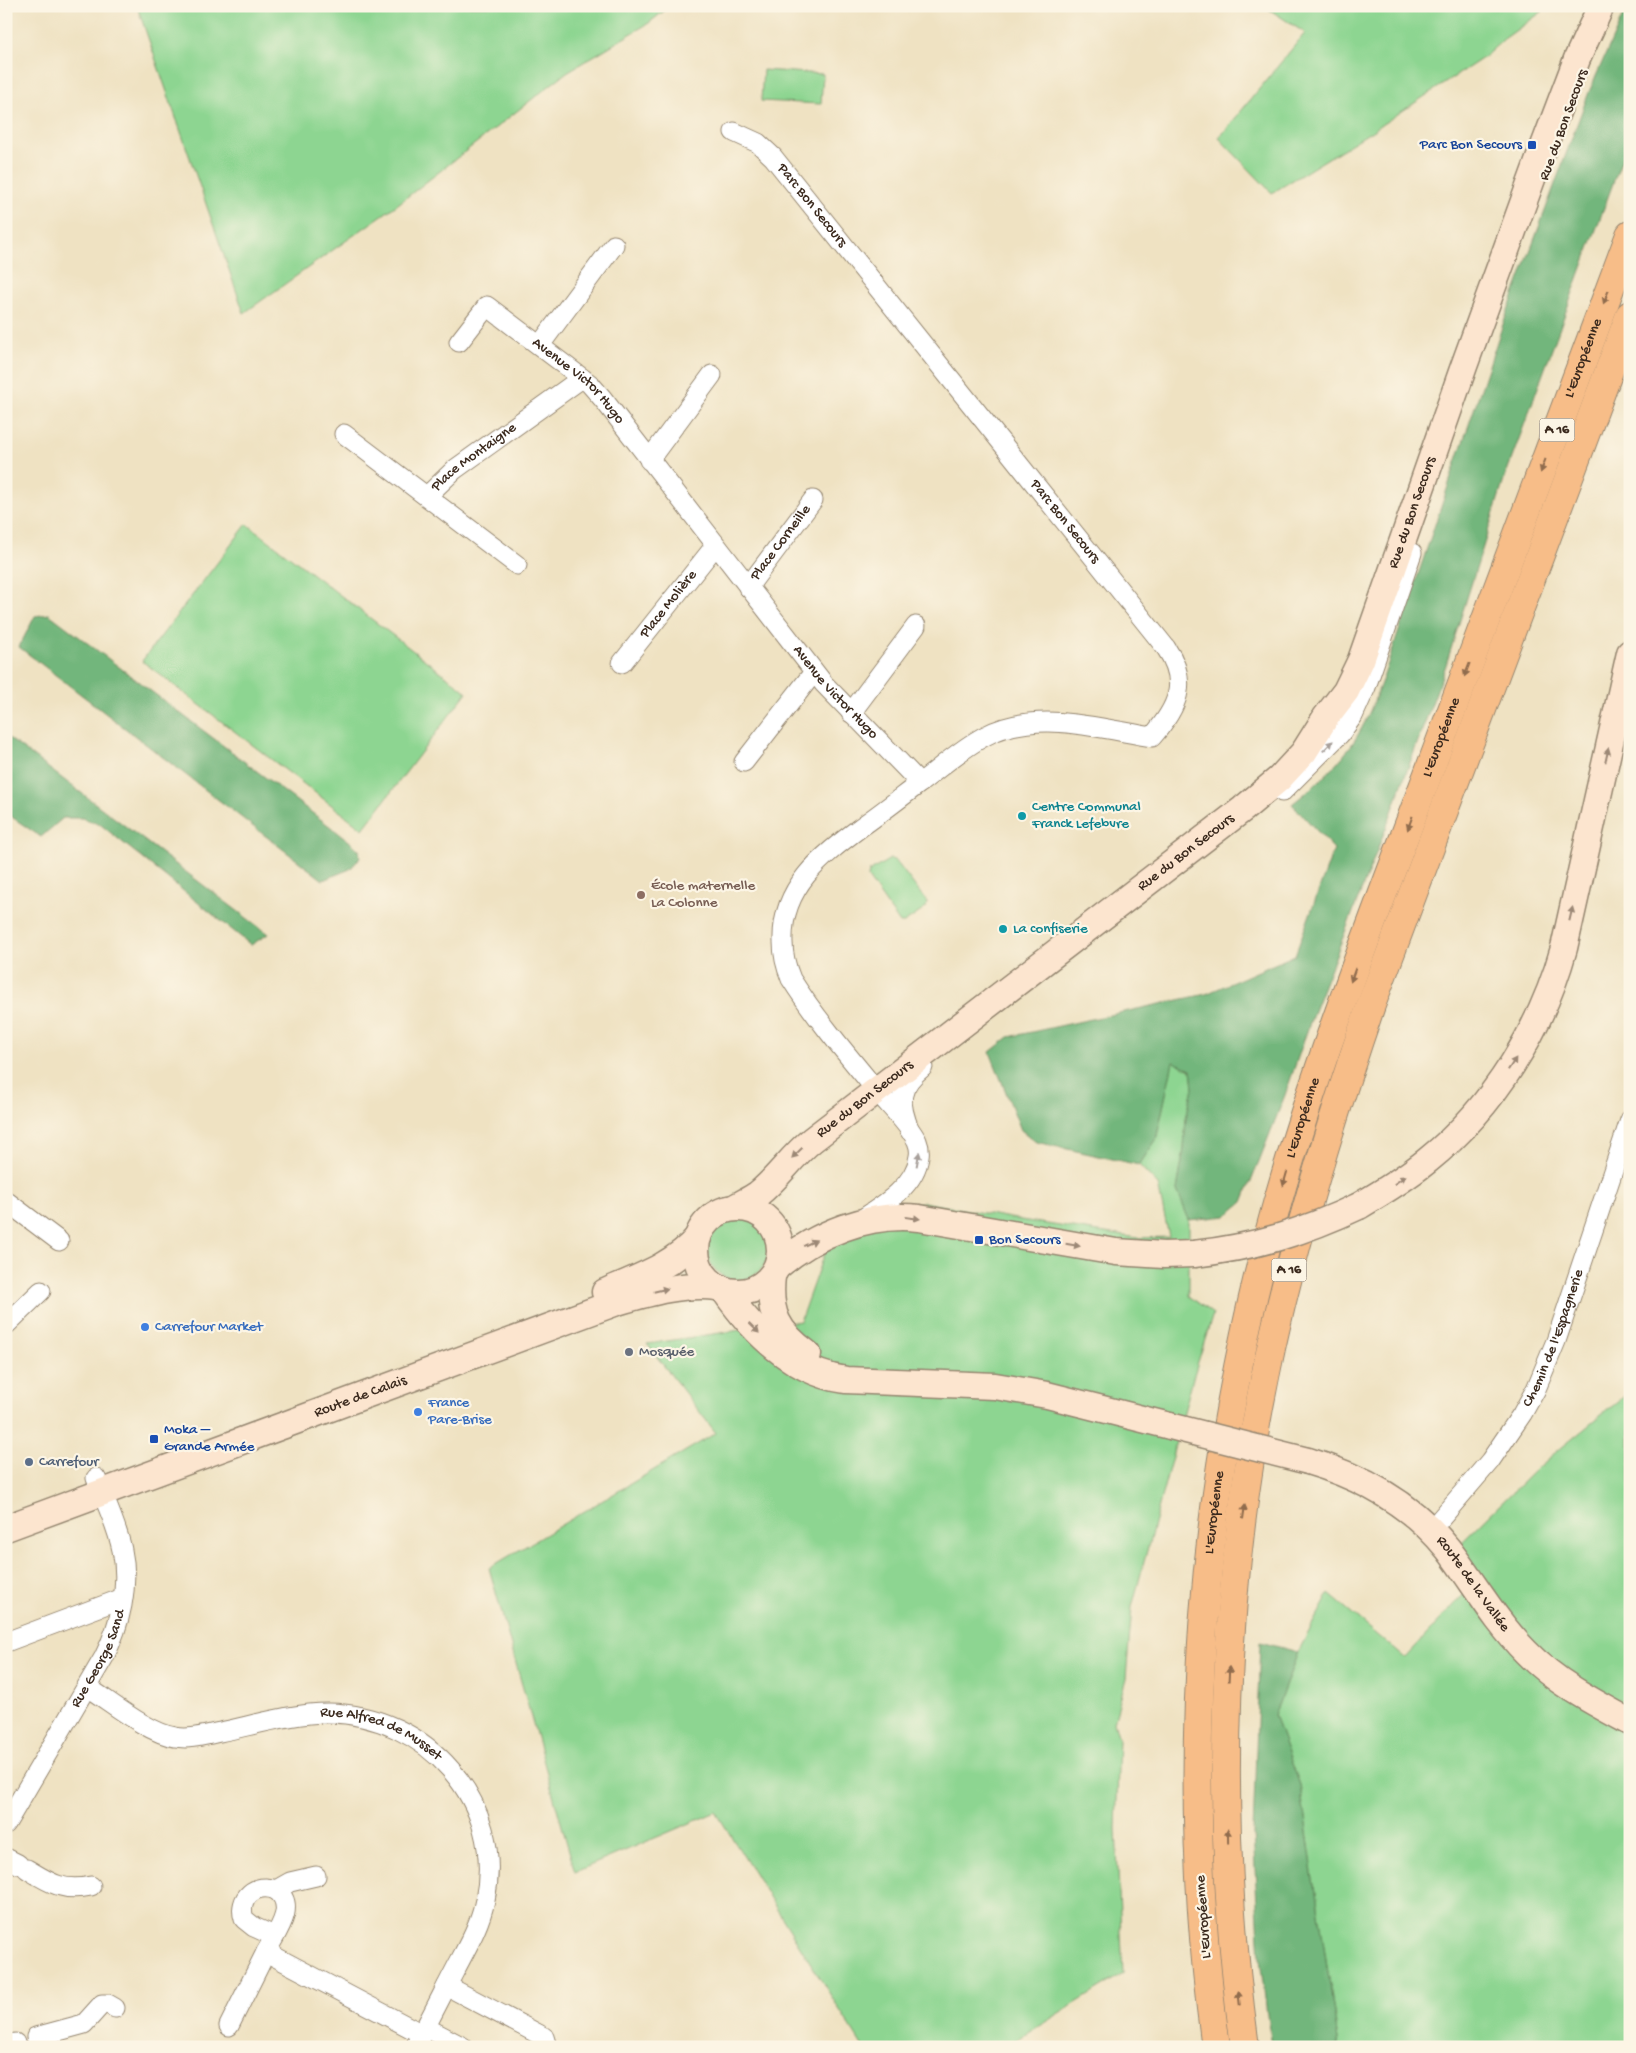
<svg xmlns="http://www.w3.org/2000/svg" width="1636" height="2053" viewBox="0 0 1636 2053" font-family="'Gochi Hand',sans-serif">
<rect width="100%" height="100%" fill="#fcf5e5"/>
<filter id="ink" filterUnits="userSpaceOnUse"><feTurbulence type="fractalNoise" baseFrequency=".02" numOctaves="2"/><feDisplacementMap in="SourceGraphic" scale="10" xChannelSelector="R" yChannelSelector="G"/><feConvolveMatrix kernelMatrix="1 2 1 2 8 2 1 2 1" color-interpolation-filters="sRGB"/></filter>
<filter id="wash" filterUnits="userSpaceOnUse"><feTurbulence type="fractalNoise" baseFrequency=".0096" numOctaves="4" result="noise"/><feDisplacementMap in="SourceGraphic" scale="20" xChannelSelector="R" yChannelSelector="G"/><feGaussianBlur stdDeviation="1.12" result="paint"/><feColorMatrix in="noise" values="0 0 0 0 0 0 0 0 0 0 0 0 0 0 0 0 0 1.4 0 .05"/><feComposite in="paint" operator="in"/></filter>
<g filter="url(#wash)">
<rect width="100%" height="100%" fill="#efe2c2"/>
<g fill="#8dd591" stroke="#648058">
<path d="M137 6H670L649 23 567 72 398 204 244 313Z"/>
<path d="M1264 6H1539L1543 11 1504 39 1483 58 1372 131 1272 193 1219 138 1305 33Z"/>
<path d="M763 70 823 74 821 104 761 101Z"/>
<path d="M247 524 467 692 363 829 142 661Z"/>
<path d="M890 859 895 860 927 902 926 908 904 923H900L868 878 869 872Z"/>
<path d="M1173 1061 1191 1070 1193 1088 1186 1118 1184 1149 1177 1190 1189 1220V1296L1213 1314 1193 1378 1132 1607 1126 1678 1114 1722 1119 1739 1116 1829 1123 1974 1005 2047H863L716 1812 575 1872 489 1568 716 1433 647 1344 800 1321 826 1248 895 1208 923 1202 1021 1220 1138 1238 1169 1237 1158 1185 1139 1165 1156 1140Z"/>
<circle cx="738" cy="1249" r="31"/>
<path d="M1630 1389V2047H1339L1300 1785 1274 1716 1298 1652 1329 1594 1405 1658 1479 1578 1459 1545 1539 1466 1626 1395Z"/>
</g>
<g fill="#72b67b" stroke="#56704c">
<path d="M1627 6H1630V137L1505 477 1445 668 1386 828 1314 1011 1285 1095 1243 1202 1226 1216 1189 1220 1177 1190 1184 1149 1186 1118 1193 1088 1191 1069 1173 1062 1156 1140 1139 1165 1036 1142 1021 1130 990 1052 1009 1037 1206 994 1295 955 1334 849 1292 804C1316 785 1340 764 1356 738 1368 719 1375 698 1383 678L1502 327 1589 92Z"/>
<path d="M49 614 348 840 359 850 360 858 350 869 323 880 19 647 35 616Z"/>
<path d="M6 736 268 934 251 945 101 825 82 818H63L41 837 6 813Z"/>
<path d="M1260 1642 1298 1652 1274 1716 1300 1785 1339 2047H1271L1260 1958 1253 1833Z"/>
</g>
</g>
<g filter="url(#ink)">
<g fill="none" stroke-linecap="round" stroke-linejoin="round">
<g stroke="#958670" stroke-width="21">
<g id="street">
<path id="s1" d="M734 132 758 143 773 157 1166 648C1190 683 1177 708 1152 737 1098 728 1036 709 985 736 962 748 941 767 920 783"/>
<path id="s2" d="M459 342 487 306 590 384 603 399 824 684 920 783C900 798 881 813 861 827 821 857 781 887 783 942 783 955 786 967 791 979 815 1017 848 1056 877 1091 890 1107 908 1123 917 1141 919 1146 920 1151 919 1156 916 1185 884 1205 862 1219"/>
<path d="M540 345 614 245"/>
<path d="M344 434 517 565"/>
<path d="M649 460 712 375"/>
<path id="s3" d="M427 496 454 470 582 378"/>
<path id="s4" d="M748 587 813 500"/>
<path id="s5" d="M622 663 715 546"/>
<path d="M851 713 916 626"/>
<path d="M744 762 814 672"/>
<path d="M1282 792 1340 734 1353 716 1366 687 1412 553"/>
<path d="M910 1131C898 1102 898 1087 923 1067"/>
<path d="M6 1201 59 1241"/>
<path d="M6 1325 41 1291"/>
<path id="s6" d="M1431 1530 1490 1461 1522 1414 1536 1389 1556 1341 1630 1120"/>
<path d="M6 1642 123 1598"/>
<path id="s7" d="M87 1687C111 1702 148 1733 175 1737 190 1740 205 1735 220 1732 254 1725 293 1713 328 1713 426 1714 506 1802 485 1900 480 1925 467 1947 455 1970 442 1995 429 2021 415 2047"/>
<path id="s8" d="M6 1824 104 1657C120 1625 130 1586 122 1550 117 1525 105 1501 96 1478"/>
<path d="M6 1858 18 1864"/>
<path d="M27 1869C50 1883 63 1892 91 1886"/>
<path d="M276 1890C298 1906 276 1933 266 1952L422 2034"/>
<path d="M274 1936 254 1927 244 1919C237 1898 256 1882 276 1890L290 1882 316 1876"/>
<path d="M447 1986 544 2037 547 2047"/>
<path d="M229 2026 266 1952"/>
<path d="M425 2027 463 2047"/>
<path d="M36 2037 84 2024 102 2004H108L115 2008"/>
<path d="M6 2046 15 2043"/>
</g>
</g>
<g stroke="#958670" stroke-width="29">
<g id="secondary">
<path d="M1359 1206C1383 1192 1407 1177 1428 1160 1494 1107 1542 1028 1564 948L1630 653"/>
<circle cx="738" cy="1250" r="42"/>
<path id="s9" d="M734 1208C742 1203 751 1199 758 1194 778 1178 792 1156 812 1140L1243 809 1279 779 1304 752 1326 717 1346 691 1361 660 1464 366 1541 154 1577 59 1601 6"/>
<path d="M778 1266C815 1234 869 1212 919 1218L1116 1252 1164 1255 1194 1254"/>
<path d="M772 1276C768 1313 777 1332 808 1354"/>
<path d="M724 1290C753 1332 793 1373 846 1380L995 1386 1047 1395 1170 1426"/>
<path d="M605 1292C637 1278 675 1265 698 1237"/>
<path id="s10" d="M1308 1461C1362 1477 1412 1504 1448 1549 1474 1583 1495 1621 1526 1652 1555 1682 1593 1702 1630 1722"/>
<path id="s11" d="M6 1528 617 1302C651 1292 683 1283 718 1287"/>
</g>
</g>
<g stroke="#958670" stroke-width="30">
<g id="highway">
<path id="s12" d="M1216 2047C1177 1766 1201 1476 1277 1204 1320 1052 1379 905 1434 758 1499 584 1564 410 1630 235"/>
<path d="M1245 2047C1213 1815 1221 1576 1271 1348 1297 1231 1332 1118 1371 1005L1630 315"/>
</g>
</g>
<use href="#street" stroke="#fff" stroke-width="19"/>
<use href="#secondary" stroke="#fce5cf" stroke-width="26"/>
<use href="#highway" stroke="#f7bd88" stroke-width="28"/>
<g stroke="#958670" stroke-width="29" stroke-linecap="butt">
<g id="secondary-bridge">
<path d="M1194 1254C1255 1247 1304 1232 1359 1206"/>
<path d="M1170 1426 1308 1461"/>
</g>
</g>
<use href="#secondary-bridge" stroke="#fce5cf" stroke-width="26"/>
</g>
<defs><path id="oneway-solid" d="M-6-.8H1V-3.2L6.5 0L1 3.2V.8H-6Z" transform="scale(1.25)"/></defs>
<g fill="#906c4e">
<use href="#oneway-solid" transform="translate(1606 297) rotate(111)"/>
<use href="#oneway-solid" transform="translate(1543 466) rotate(110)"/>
<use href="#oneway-solid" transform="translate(1467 670) rotate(111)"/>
<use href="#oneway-solid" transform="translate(1410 823) rotate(110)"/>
<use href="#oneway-solid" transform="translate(1353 975) rotate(110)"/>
<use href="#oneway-solid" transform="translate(1285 1179) rotate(106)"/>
<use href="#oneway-solid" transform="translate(1244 1512) rotate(-82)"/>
<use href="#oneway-solid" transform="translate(1229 1674) rotate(-87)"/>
<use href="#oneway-solid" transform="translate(1228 1836) rotate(-91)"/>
<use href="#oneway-solid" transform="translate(1239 1998) rotate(-96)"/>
</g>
<g fill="#a79f9a">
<use href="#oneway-solid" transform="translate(1328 746) rotate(-46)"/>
<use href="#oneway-solid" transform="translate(918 1159) rotate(-79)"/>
</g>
<g fill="#9c8876">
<use href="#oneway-solid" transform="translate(1607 755) rotate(-77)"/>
<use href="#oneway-solid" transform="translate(1571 914) rotate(-77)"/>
<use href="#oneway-solid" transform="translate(1512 1064) rotate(-57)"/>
<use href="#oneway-solid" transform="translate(797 1153) rotate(136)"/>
<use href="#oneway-solid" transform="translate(1400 1180) rotate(-35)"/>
<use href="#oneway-solid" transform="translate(913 1218) rotate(7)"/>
<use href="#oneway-solid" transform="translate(810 1243) rotate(-25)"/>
<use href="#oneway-solid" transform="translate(1073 1245) rotate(10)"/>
<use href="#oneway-solid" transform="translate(661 1290) rotate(-13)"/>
<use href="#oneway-solid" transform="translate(754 1328) rotate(45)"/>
</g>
</g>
<g fill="#1a4fb4" stroke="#fcf5e5" stroke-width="2">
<rect x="1527" y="140" width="10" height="10" rx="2.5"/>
<rect x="974" y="1235" width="10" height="10" rx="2.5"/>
<rect x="149" y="1434" width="10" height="10" rx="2.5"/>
</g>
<g fill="#0f9aa8" stroke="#fcf5e5" stroke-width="2">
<circle cx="1022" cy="816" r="5"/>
<circle cx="1003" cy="929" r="5"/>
</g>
<circle fill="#8d6e63" stroke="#fcf5e5" stroke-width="2" cx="641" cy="895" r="5"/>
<g fill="#3f7fe0" stroke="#fcf5e5" stroke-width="2">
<circle cx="145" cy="1327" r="5"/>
<circle cx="418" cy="1412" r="5"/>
</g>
<circle fill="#6b7280" stroke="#fcf5e5" stroke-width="2" cx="629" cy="1352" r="5"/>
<circle fill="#5c6f8a" stroke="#fcf5e5" stroke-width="2" cx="29" cy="1462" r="5"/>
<g text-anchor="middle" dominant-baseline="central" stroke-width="4.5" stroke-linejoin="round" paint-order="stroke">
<g fill="#fcf5e5" stroke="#75675a" stroke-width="1">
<rect x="1539.5" y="418.5" width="35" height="23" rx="4"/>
<rect x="1271.5" y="1258.5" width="35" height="23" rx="4"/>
</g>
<g font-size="14" font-weight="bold" fill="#3b2a1e">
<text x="1557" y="430">A 16</text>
<text x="1289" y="1270">A 16</text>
</g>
<g font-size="15" fill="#3b2a1e" stroke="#fcf5e5">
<text transform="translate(1564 125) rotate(-70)">Rue du Bon Secours</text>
<text stroke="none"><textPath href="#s1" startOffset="109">Parc Bon Secours</textPath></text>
<text stroke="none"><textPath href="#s12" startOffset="1751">L'Européenne</textPath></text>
<text stroke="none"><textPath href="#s2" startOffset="164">Avenue Victor Hugo</textPath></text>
<text stroke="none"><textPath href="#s3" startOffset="61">Place Montaigne</textPath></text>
<text stroke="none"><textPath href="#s9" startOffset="996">Rue du Bon Secours</textPath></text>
<text stroke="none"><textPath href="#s1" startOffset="514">Parc Bon Secours</textPath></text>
<text stroke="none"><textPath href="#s4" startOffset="55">Place Corneille</textPath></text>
<text stroke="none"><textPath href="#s5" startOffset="75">Place Molière</textPath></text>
<text stroke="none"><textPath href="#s2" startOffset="569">Avenue Victor Hugo</textPath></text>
<text stroke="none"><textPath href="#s12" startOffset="1346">L'Européenne</textPath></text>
<text stroke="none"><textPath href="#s9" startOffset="576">Rue du Bon Secours</textPath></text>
<text stroke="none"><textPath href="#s9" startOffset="171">Rue du Bon Secours</textPath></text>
<text stroke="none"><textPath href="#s12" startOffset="941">L'Européenne</textPath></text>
<text stroke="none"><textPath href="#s6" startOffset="230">Chemin de l'Espagnerie</textPath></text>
<text stroke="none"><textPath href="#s11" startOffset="378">Route de Calais</textPath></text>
<text stroke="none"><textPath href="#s12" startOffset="536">L'Européenne</textPath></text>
<text stroke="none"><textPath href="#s10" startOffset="211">Route de la Vallée</textPath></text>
<text stroke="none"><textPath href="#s8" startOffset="190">Rue George Sand</textPath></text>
<text stroke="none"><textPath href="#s7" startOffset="315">Rue Alfred de Musset</textPath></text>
<text transform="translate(1204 1917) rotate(-94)">L'Européenne</text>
</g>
<g font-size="15" fill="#164399" stroke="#fcf5e5" text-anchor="start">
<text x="1522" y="145" text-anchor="end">Parc Bon Secours</text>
<text x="989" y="1240">Bon Secours</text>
<text x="164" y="1430">Moka –<tspan x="164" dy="17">Grande Armée</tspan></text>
</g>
<g font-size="15" fill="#0d838f" stroke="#fcf5e5" text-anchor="start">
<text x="1032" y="807">Centre Communal<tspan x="1032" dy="17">Franck Lefebvre</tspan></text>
<text x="1013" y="929">La confiserie</text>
</g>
<g font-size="15" fill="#785e54" stroke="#fcf5e5" text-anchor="start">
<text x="651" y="886">École maternelle<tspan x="651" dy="17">La Colonne</tspan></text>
</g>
<g font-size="15" fill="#366cbe" stroke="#fcf5e5" text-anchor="start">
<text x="155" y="1327">Carrefour Market</text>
<text x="428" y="1403">France<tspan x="428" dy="17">Pare-Brise</tspan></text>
</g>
<g font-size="15" fill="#5b616d" stroke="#fcf5e5" text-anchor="start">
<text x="639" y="1352">Mosquée</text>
</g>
<g font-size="15" fill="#4e5e75" stroke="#fcf5e5" text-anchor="start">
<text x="39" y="1462">Carrefour</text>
</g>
</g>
<rect width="1636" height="2053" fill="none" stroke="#fcf5e5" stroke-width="25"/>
</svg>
